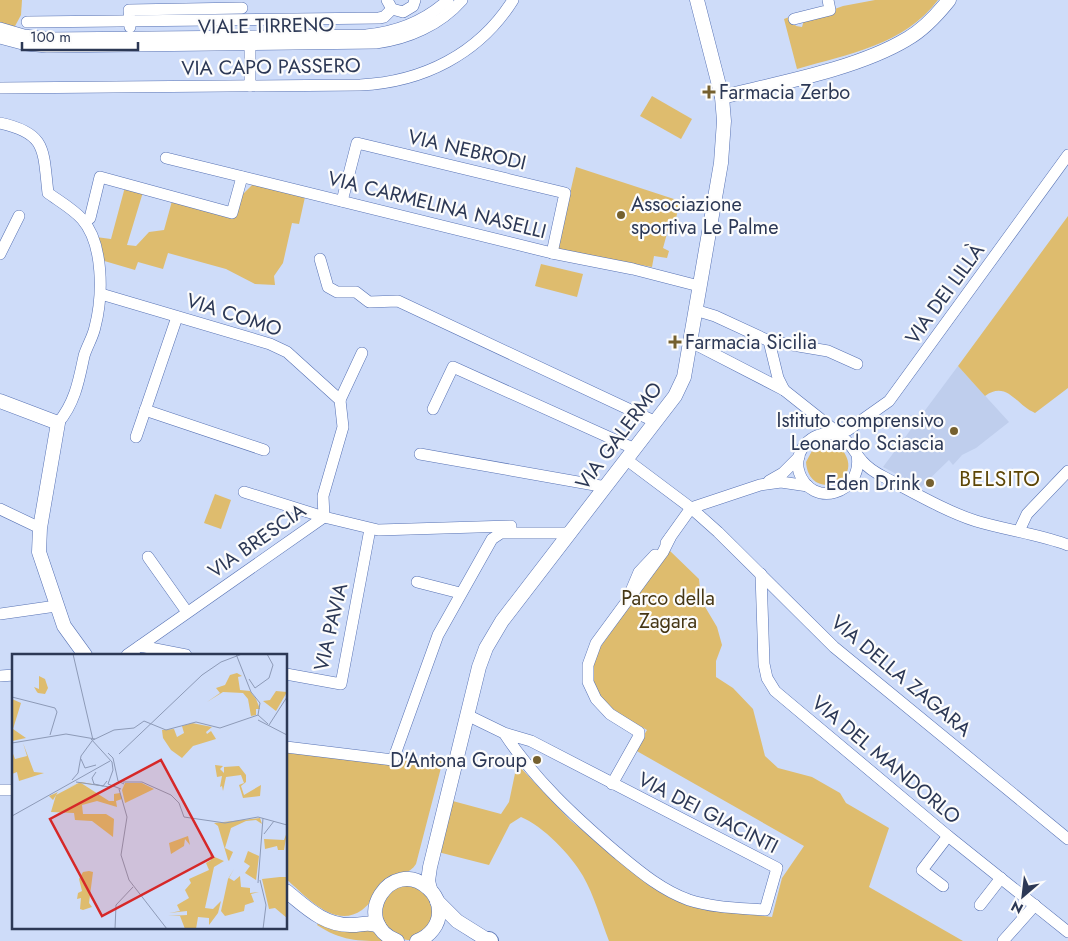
<svg xmlns="http://www.w3.org/2000/svg" width="1068" height="941" viewBox="0 0 1068 941" font-family="Jost,sans-serif">
<rect width="100%" height="100%" fill="#cedcf9"/>
<path fill="#bfceed" d="M958 366 1009 422 976 448 962 455 953 465 949 460 921 487 883 467Z"/>
<g fill="#debc6e">
<path d="M0 0H22L21 15 14 28 0 23Z"/>
<path d="M875 0H938C904 45 848 54 797 69L784 19 789 17 796 26 802 27 804 20 843 6Z"/>
<path d="M652 96 692 119 681 139 640 116Z"/>
<path d="M576 167 680 201 673 231 668 230 663 248 669 251 667 258 654 256 652 267 557 250Z"/>
<path d="M253 184 305 197 299 224 292 223 283 263 274 276 275 285 255 284 226 269 168 253 163 269 138 262 135 270 101 260 96 237 111 239 125 187 143 192 127 245 136 246 149 232 164 230 172 201 232 218 240 197Z"/>
<path d="M1068 216V388L1035 413C1016 405 1007 380 985 396L958 366Z"/>
<path d="M541 264 583 274 577 297 535 286Z"/>
<path d="M825 443C834 444 841 446 845 454 862 483 809 502 806 462L813 449Z"/>
<path d="M215 494 231 500 221 529 204 523Z"/>
<path d="M669 550 699 579 701 600 717 627 722 645 716 661V677L733 688 753 709 765 756 778 768 812 777 840 793 846 803 889 828 869 887 963 941H609C601 920 594 895 583 876 571 855 543 826 521 817L510 824 489 865 438 852 449 800 501 814 509 802 517 764 570 820 650 886 702 909 772 917 782 878 804 846 635 750 647 730C613 711 579 694 599 649Z"/>
<path d="M286 751 395 766 399 758 443 760 416 864C410 874 395 876 385 885 377 893 370 904 362 910 334 930 305 895 286 879Z"/>
<path d="M409 884 429 894 435 919 413 940C394 941 389 929 379 916L388 891Z"/>
<path d="M318 923 329 928 371 927 386 941C358 941 341 941 317 925Z"/>
</g>
<g fill="none" stroke-linecap="round" stroke-linejoin="round">
<g stroke="#5772b4" stroke-width="12">
<g id="minor">
<path d="M387 0 392 9 403 12 413 6 415 0"/>
<path d="M794 19 830 10 828 0"/>
<path d="M27 22 379 18 384 17 392 9"/>
<path d="M130 27 129 10 242 8"/>
<path d="M0 28 24 35 48 38 366 35C397 32 425 21 448 0"/>
<path d="M0 38 26 45 47 47 376 43C408 39 440 25 462 0"/>
<path d="M250 45V86"/>
<path d="M0 88 360 85C423 82 479 54 513 0"/>
<path d="M0 123C47 133 43 150 48 193 59 201 73 209 82 219 104 244 103 296 95 327 93 337 87 346 84 356 79 380 75 403 58 423"/>
<path d="M166 158 552 253 633 269 699 286"/>
<path d="M342 201 357 143 565 193 552 253"/>
<path d="M90 218 100 177 232 213 242 177"/>
<path d="M0 254 19 216"/>
<path d="M320 259 328 287 337 292H356L369 302 398 301 656 422"/>
<path d="M101 294 270 344 287 352 340 400 343 427 323 496 324 517"/>
<path d="M695 310 715 316 769 341 828 351 857 364"/>
<path d="M689 341 784 390 842 436"/>
<path d="M769 341 778 378 784 390"/>
<path d="M340 400 362 353"/>
<path d="M433 409 453 367 635 449"/>
<path d="M145 410 264 450"/>
<path d="M834 434 848 430 889 401 1068 155"/>
<path d="M136 437 177 317"/>
<path d="M420 454 606 487"/>
<path d="M857 454C864 495 811 509 799 472 793 451 812 430 833 434 849 437 853 451 862 461 868 468 876 473 884 477 913 492 945 511 976 521 1006 530 1038 534 1068 545"/>
<path d="M627 460 691 508 718 532 834 647 1068 839"/>
<path d="M769 481 783 473 799 457"/>
<path d="M244 492 324 517 378 530 511 526"/>
<path d="M0 509 40 528"/>
<path d="M1019 531 1027 514 1068 471"/>
<path d="M666 543 691 508 760 485 781 482 808 486"/>
<path d="M148 557 187 612"/>
<path d="M761 574 764 664 767 678 775 691 948 836 1068 932"/>
<path d="M417 582 460 593"/>
<path d="M631 591 639 572 655 555"/>
<path d="M0 614 56 606"/>
<path d="M140 646 186 655"/>
<path d="M127 655 324 517"/>
<path d="M286 674 341 684 370 529"/>
<path d="M0 676 14 675"/>
<path d="M467 715 504 733 531 741 777 868 765 910C740 908 714 908 689 900 661 890 639 871 616 852 574 816 534 779 504 733"/>
<path d="M286 747 393 760 438 635 492 539 501 533H571"/>
<path d="M612 784 639 736V732L610 714 596 699 588 682V665L596 643 663 552 670 538"/>
<path d="M0 790H14"/>
<path d="M943 886 922 870 948 836"/>
<path d="M980 905 1001 878"/>
<path d="M1003 941 1035 905"/>
</g>
</g>
<g stroke="#5772b4" stroke-width="15">
<g id="major">
<path d="M722 97C779 83 857 69 907 39 923 30 937 15 949 0"/>
<path d="M0 401 58 423 40 528 39 552 64 626 85 655"/>
<path d="M430 889 428 881 430 867 479 667 486 648 502 621 675 396 684 377 721 163 724 121 722 97 697 0"/>
<path d="M286 891C306 907 324 926 352 925 362 925 369 921 379 926"/>
<path d="M437 901 457 921 489 941"/>
<path d="M397 941C348 921 392 855 428 888 435 894 439 902 439 912 439 925 430 936 417 941"/>
</g>
</g>
<g stroke="#5772b4" stroke-width="18">
<path id="highway" d="M489 940 490 941"/>
</g>
<use href="#minor" stroke="#fff" stroke-width="11"/>
<use href="#major" stroke="#fff" stroke-width="14"/>
<use href="#highway" stroke="#fff" stroke-width="16"/>
</g>
<g fill="#75602f" stroke="#fcfcfc" stroke-width="2">
<path d="M706.5 84.5h5v5h5v5h-5v5h-5v-5h-5v-5h5z"/>
<circle cx="621" cy="215" r="5"/>
<path d="M672.5 334.5h5v5h5v5h-5v5h-5v-5h-5v-5h5z"/>
<circle cx="954" cy="431" r="5"/>
<circle cx="930" cy="483" r="5"/>
<circle cx="537" cy="760" r="5"/>
</g>
<g text-anchor="middle" dominant-baseline="central" stroke-width="4.5" stroke-linejoin="round" paint-order="stroke">
<g font-size="20" fill="#2c3855" stroke="#fcfcfc">
<text transform="translate(266 26) rotate(-1)">VIALE TIRRENO</text>
<text transform="translate(271 67) rotate(-1)">VIA CAPO PASSERO</text>
<text transform="translate(467 150) rotate(13)">VIA NEBRODI</text>
<text transform="translate(437 205) rotate(14)">VIA CARMELINA NASELLI</text>
<text transform="translate(945 294) rotate(-54)">VIA DEI LILLÀ</text>
<text transform="translate(234 315) rotate(18)">VIA COMO</text>
<text transform="translate(619 436) rotate(-53)">VIA GALERMO</text>
<text transform="translate(257 541) rotate(-35)">VIA BRESCIA</text>
<text transform="translate(331 627) rotate(-77)">VIA PAVIA</text>
<text transform="translate(901 676) rotate(40)">VIA DELLA ZAGARA</text>
<text transform="translate(886 760) rotate(40)">VIA DEL MANDORLO</text>
<text transform="translate(708 813) rotate(27)">VIA DEI GIACINTI</text>
</g>
<g font-size="20" fill="#2c3855" stroke="#fcfcfc" text-anchor="start">
<text x="719" y="92">Farmacia Zerbo</text>
<text x="631" y="204">Associazione<tspan x="631" dy="23">sportiva Le Palme</tspan></text>
<text x="685" y="342">Farmacia Sicilia</text>
<text x="944" y="420" text-anchor="end">Istituto comprensivo<tspan x="944" dy="23">Leonardo Sciascia</tspan></text>
<text x="920" y="483" text-anchor="end">Eden Drink</text>
<text x="527" y="760" text-anchor="end">D'Antona Group</text>
</g>
<g font-size="20" fill="#463715" stroke="#fcfcfc">
<text x="668" y="598">Parco della<tspan x="668" dy="23">Zagara</tspan></text>
</g>
<g font-size="21" letter-spacing="1" fill="#5c4505" stroke="#fcfcfc">
<text x="1000" y="479">BELSITO</text>
</g>
</g>
<g transform="translate(12 654)">
<rect width="275" height="275" fill="#cedcf9"/>
<path d="M225 19 230 22 226 23 228 36 238 37 244 45 248 55H244V61L239 62 236 45 231 39 211 38 195 48 208 39 204 34 213 31 218 21ZM27 22 33 25 36 34 33 40 26 39 25 38 22 33 27 35ZM264 37 275 38 264 57 251 47 258 46ZM0 45 9 49 1 75 14 84 0 87ZM180 69 200 73 194 78 195 80 199 77 204 85 181 92 170 104 159 96 151 84 150 76 162 75 165 83 172 79 170 72ZM11 89 22 118 32 119 7 127 5 118 0 120V97L3 105 15 102ZM203 111 211 112 208 115 212 119V113L227 112 234 121V128L229 132 232 141 249 131 248 142 231 144 227 131 232 129 229 121 214 123 211 137 210 132 208 133 210 122 205 123ZM69 128 97 133 69 129 97 147H102V140L108 139 110 145 104 147 105 153 85 147 70 151 71 160H94L102 165 101 183 80 167 63 166 62 159 39 158 44 141 65 130 46 138 44 141 41 146 37 142ZM113 129H130L142 135 113 149 110 136ZM248 164 250 170 244 166 234 167 219 174 213 194 221 198 217 207 216 206 206 172 202 169ZM275 178 272 196H266L265 192 253 195 252 185 272 186ZM176 182 178 191 173 185 172 192 159 200 157 189ZM236 197 247 202 244 226 233 219 238 212 232 208ZM198 201 212 207 202 213 193 254 201 255 209 247 206 259 197 271V264L186 263 184 275H173L168 262H156L175 261V257L157 259 168 257 165 251 177 244 173 236 179 229 177 225 197 216 194 209 199 206ZM222 215 217 224 222 227 228 222 229 233 238 234V239L247 238 239 240 242 248 233 251 232 257 213 262 209 257 216 225ZM77 217 81 218 77 249 80 253 71 256 68 255 69 244 65 245 66 239 70 237 67 225 71 218ZM268 223H275V264L263 254 257 255 250 225Z" fill="#debc6e"/>
<path fill="none" stroke="#8d9ab7" stroke-width="1" d="M61 0 81 86M224 0 239 38 248 49 246 61M237 25 243 34 257 24 261 11 255 0M0 43 43 54 45 58 38 81M246 66 275 81M257 71 275 43M79 85 100 108 101 116 96 130 109 135M81 86 102 76 122 74 132 67 154 76 184 68 208 74 246 61 256 70M0 89 54 80 83 85M275 97V117M96 99 101 104 106 127 112 130M107 100 190 21 209 8 230 0M69 105 73 114 84 111M84 118 80 124 82 130 91 132 95 127M60 126 66 119 69 102 80 87M64 128 98 133M111 128H130L159 141 167 149 172 163 213 169 246 163 275 171M107 135 115 163 109 201 117 226 155 275M0 162 98 107M252 180 262 167M248 226 254 251 251 275M246 229 251 164M103 275 104 251 121 233"/>
<path fill="#d62828" fill-opacity="0.15" stroke="#d62828" stroke-width="2.5" d="M149 106 201 203 90 262 38 165Z"/>
<rect width="275" height="275" fill="none" stroke="#2c3855" stroke-width="2.5"/>
</g>
<g transform="translate(1023 896) rotate(208)" stroke="#fcfcfc" stroke-width="4" paint-order="stroke">
<path d="M0-4L9 19L0 12L-9 19Z" fill="#2c3855"/>
<text y="-8" font-size="14" font-weight="bold" text-anchor="middle" fill="#2c3855">N</text>
</g>
<path d="M22 42v8h116v-8" fill="none" stroke="#2c3855" stroke-width="2.5"/>
<text x="30" y="42" font-size="15" fill="#2c3855" stroke="#fcfcfc" stroke-width="4" paint-order="stroke">100 m</text>
</svg>
